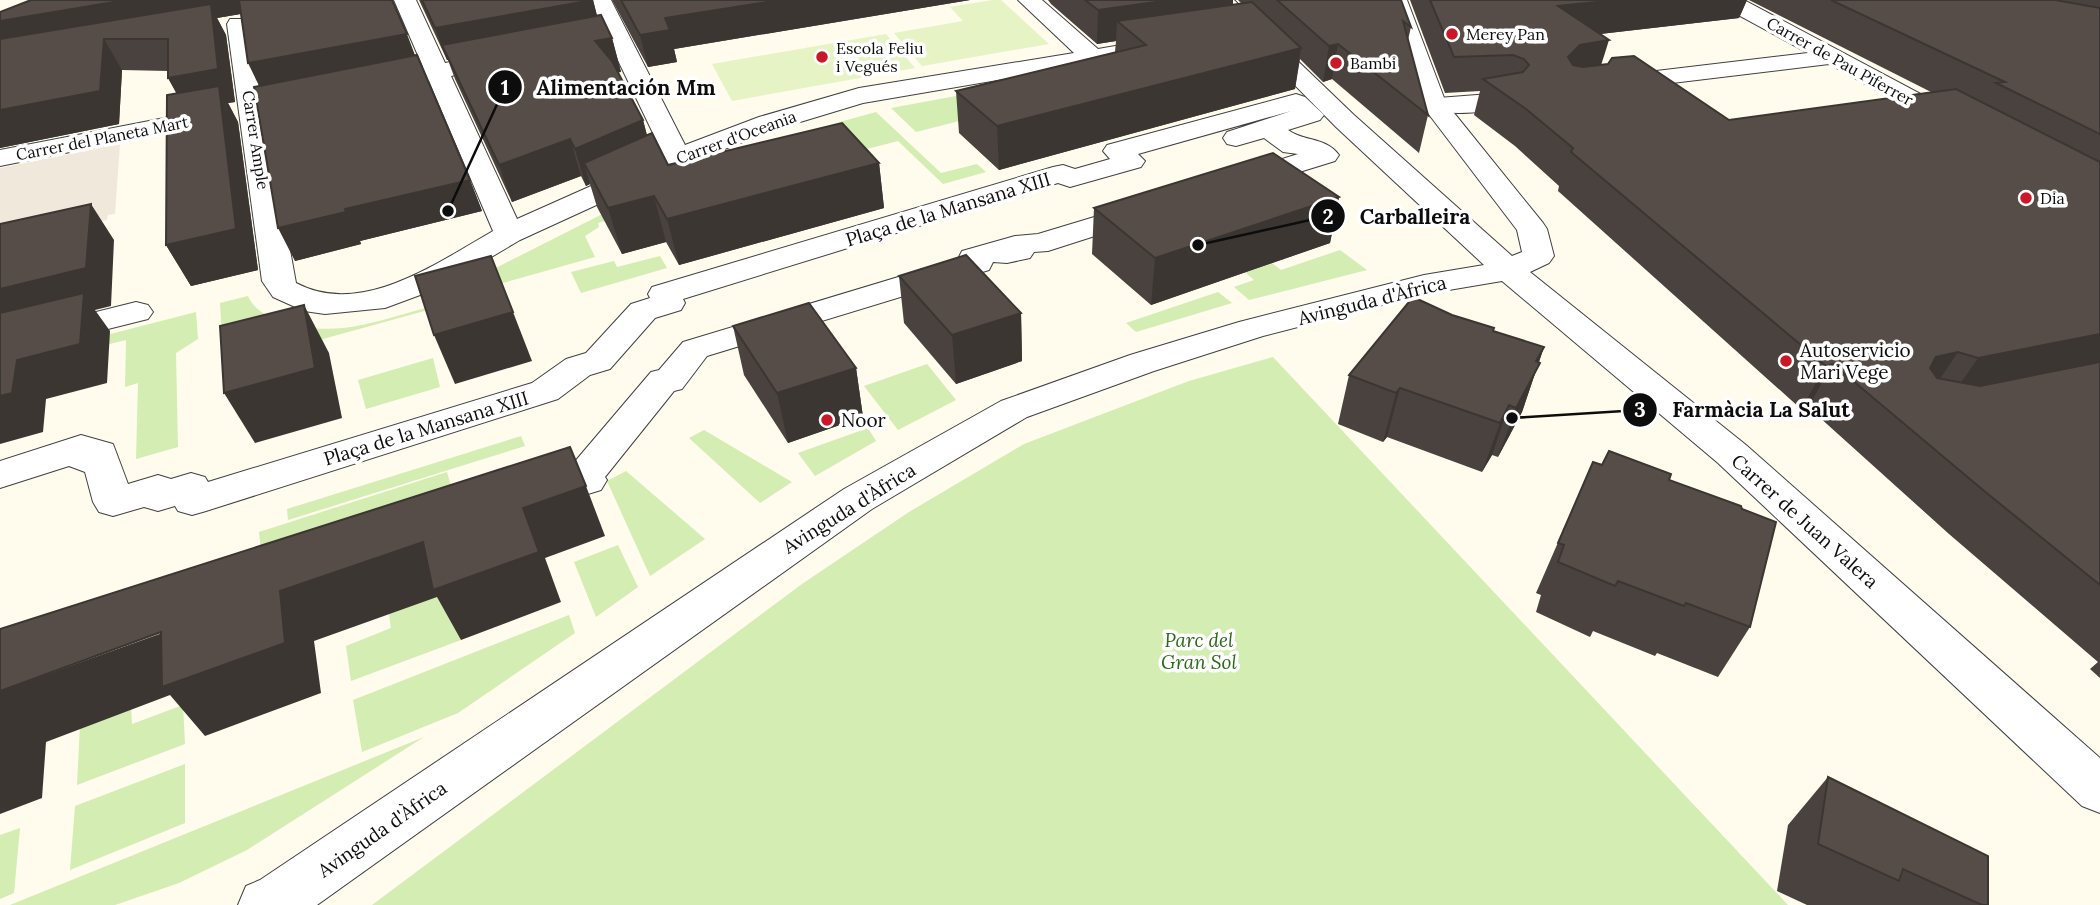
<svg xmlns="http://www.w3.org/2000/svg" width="2100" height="905" viewBox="0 0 2100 905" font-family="Lora,serif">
<rect width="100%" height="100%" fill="#fffbed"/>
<g fill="#d3edb2">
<path d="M1242 49 916 132 891 108 1042 80Z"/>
<path d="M876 112 941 173 977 164 986 172 943 184 898 141 606 216 608 220 598 223 599 227 585 236 595 257 471 292 478 277 642 194 764 143Z"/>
<path d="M1242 240 1281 270 1340 250 1367 270 1249 300 1234 287 1254 280 1217 248Z"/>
<path d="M660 256 667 268 581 293 571 272 614 261 617 267Z"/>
<path d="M1218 292 1232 303 1136 332 1126 323Z"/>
<path d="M248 296C254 310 267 316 281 321 348 344 394 310 457 302L283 350 222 336 220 303Z"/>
<path d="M196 312 198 339 176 353 178 447 136 459 138 383 125 387 126 340 85 350 87 340Z"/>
<path d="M1273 357 1788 905H372L802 584 909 512 1024 444 1189 381Z"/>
<path d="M433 358 440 387 366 409 358 380Z"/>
<path d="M927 364 956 400 898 430 864 386Z"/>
<path d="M868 428 876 441 815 476 798 453Z"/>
<path d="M704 430 792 482 760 503 689 438Z"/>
<path d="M521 436 525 446 288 520 287 509Z"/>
<path d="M626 471 705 539 650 576 607 481Z"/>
<path d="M447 472 459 515 264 581 259 532Z"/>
<path d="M618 545 638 587 596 617 574 562Z"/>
<path d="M449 592 461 640 351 681 346 646 391 628 389 614Z"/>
<path d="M569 615 575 633 458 713 362 752 353 700Z"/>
<path d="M183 705 185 744 77 785 80 725 131 707 132 724Z"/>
<path d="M424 737 247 850 179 883 115 905H10Z"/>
<path d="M185 764V823L70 870 75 806Z"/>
<path d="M20 828 14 893 0 899V835Z"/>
</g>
<g fill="#e5f3c5">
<path d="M992 0H1001L1049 44 922 66 894 33 963 21 950 7Z"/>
<path d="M886 34 915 68 732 101 712 64Z"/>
</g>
<path fill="#f0e9db" d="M120 144 115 214 108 215 107 220 0 244V168Z"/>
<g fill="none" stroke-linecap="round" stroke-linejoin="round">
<g stroke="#404040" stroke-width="2">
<g id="pedestrian">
<path d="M1503 93 1512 96 1516 101 1512 106C1485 113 1452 116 1425 109L1421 104 1425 99Z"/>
<path d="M1296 94 1305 97 1324 115 1320 120 1288 130C1305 142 1326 137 1339 155L1335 161 1251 187 1241 189 1231 187 1227 181 1231 175 1298 154 1283 152 1264 138 1236 146 1227 144 1223 138 1227 132 1291 111 1138 154 1145 161 1141 167 1070 187 1058 183 683 299 685 303 681 310 655 318 610 369 590 375 558 399 206 511 192 515 178 511 175 506 158 511 144 507 113 516 99 512 93 502 85 472 69 466 0 488V461L81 435 113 444 128 484 158 475 171 479 191 473 205 477 208 482 532 383 566 359 586 353 631 304 650 298 648 294 652 287 1053 167 1063 165 1075 169 1110 159 1103 151 1107 145Z"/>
<path d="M1144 202 1154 205 1159 211 1154 217 1048 251 1034 252 1030 258 1007 263 993 262 989 270 707 356 682 389 674 391 605 477 607 480 601 490 533 511 519 507 513 497 519 487 566 472 651 372 659 370 683 342 958 259 962 251 1015 236 1038 234Z"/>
<path d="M136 302 148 305 153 312 148 319 0 356V336Z"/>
</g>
</g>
<g stroke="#404040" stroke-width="2">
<g id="minor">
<path d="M394 0H416L445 63 501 52 509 54 513 59 509 64 451 76 517 219 663 154 589 0H611L685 145 759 117 859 88 1074 53 1018 0H1042L1098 49 1167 37 1175 39 1179 44 1175 49 1167 51 863 103 777 129 688 163 520 240 439 288 385 308 325 314 304 311 273 297 262 281 227 24 230 19H246L249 24 296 283C361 318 437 263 493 231L429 81 375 91 366 89 363 84 366 79 423 67Z"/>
<path d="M1211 0H1234L1354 115 1512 256 1522 252 1517 230 1421 104 1385 0H1407L1446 103 1543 223 1547 229 1554 256 1549 263 1530 272 1746 445 2100 758V813L2082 806 1718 463 1502 281 1425 294 1263 336 1154 371 1027 417 872 509 317 905H238L246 886 260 880 844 489 1001 401 1130 355 1239 322 1424 275 1484 265 1336 127Z"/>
<path d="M1717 0H1744L1960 115 1964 121 1960 127 1951 129 1942 127 1829 64 1614 90 1605 88 1602 83 1605 78 1614 76 1808 53 1720 5Z"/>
<path d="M216 108 225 111 229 116 225 121 0 166V150Z"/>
</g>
</g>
<use href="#pedestrian" fill="#fff" fill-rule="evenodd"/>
<use href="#minor" fill="#fff" fill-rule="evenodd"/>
</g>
<g fill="#4a423e">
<path d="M392 0 415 56 470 180 482 211 360 241 361 244 295 261 259 86 241 14 217 18 226 35 235 102 228 103 238 122 258 270 191 286 166 245 177 93 168 78V71L122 70 119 124 0 148V12Z"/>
<path d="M419 0H593L597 16 612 38 621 72H618L643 120 647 135 668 165 879 163 884 208 679 265 666 242 622 254 597 207 590 184 586 186 581 176 512 202 455 79 448 60H447Z"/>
<path d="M612 0H970L674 49 677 62 648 67Z"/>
<path d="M1048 0H1233V5L1241 3 1238 0H1401L1411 27 1408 40 1428 115 1419 153 1332 79 1323 82 1300 59 1295 89 999 170 959 133 956 91 1115 52 1116 41 1097 44 1051 4Z"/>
<path d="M1410 0H1747L1739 18 1600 34 1601 65 1729 120 1931 92 1749 0H2100V678L2090 669 2098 662 1949 534 1808 407 1801 409 1558 191 1559 186 1515 146 1474 115 1480 91 1445 93Z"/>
<path d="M1339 197 1330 243 1151 305 1092 254 1094 208Z"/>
<path d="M899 276 1021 313 1022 361 956 384 904 323Z"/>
<path d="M1452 315 1493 331 1544 347 1522 412 1498 457 1492 455 1482 472 1387 437 1383 442 1338 424 1349 375Z"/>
<path d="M733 326 856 368 863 417 788 443 744 375Z"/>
<path d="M1593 462 1669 480 1750 627 1718 677 1657 653 1655 656 1593 631 1590 637 1536 612 1541 595 1536 593Z"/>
<path d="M1828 777 1988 905H1807L1777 891 1788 825Z"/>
</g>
<g fill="#3c3632">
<path d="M126 0H320L217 18 226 35 235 102 228 103 238 122 258 270 191 286 166 245 186 111 168 78 212 19 0 55V21Z"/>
<path d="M593 0 601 31 442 45 448 60H447L435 28Z"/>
<path d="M780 0H970L674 49 677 62 648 67 640 35 665 18Z"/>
<path d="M1170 0H1233L1231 24 1117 21 1116 41 1097 44 1098 10Z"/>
<path d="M1616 0H1747L1739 18 1548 40 1558 6Z"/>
<path d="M407 34 419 66 264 96 248 63Z"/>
<path d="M612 38 621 72 604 75 595 41Z"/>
<path d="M104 39 122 70 119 124 0 148V110Z"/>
<path d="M1609 40 1598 75 1569 80 1568 57 1580 45Z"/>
<path d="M1338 44 1332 79 1323 82 1329 46Z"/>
<path d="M1301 48 1295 89 999 170 997 126Z"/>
<path d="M643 120 652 156 584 163 590 184 586 186 575 149Z"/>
<path d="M570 139 581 176 512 202 499 165Z"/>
<path d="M879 163 884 208 679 265 667 219Z"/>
<path d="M470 180 482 211 360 241 361 244 295 261 278 228 345 209Z"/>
<path d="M654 196 666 242 622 254 608 208Z"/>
<path d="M1339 197 1330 243 1151 305 1155 258Z"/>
<path d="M91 204 114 240 111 306 95 310 110 331 107 383 46 399 43 432 0 444V289Z"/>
<path d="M304 305 329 353 342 418 255 443 224 393Z"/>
<path d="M513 312 532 361 455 384 434 335Z"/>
<path d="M1021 313 1022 361 956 384 952 335Z"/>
<path d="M2100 334V370L1949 400 1978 358Z"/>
<path d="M1544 347 1522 412 1498 457 1516 408 1536 361Z"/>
<path d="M1958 352 1930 394 1908 399 1936 357Z"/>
<path d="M1833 364 1808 407 1801 409 1826 366Z"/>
<path d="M856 368 863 417 788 443 777 393Z"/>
<path d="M1400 388 1387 437 1383 442 1396 393Z"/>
<path d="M1509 405 1492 455 1482 472 1500 423Z"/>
<path d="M586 486 605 536 545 558 561 602 461 640 437 597 314 641 321 693 205 736 170 695 46 742 42 798 0 814V691L280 591Z"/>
</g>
<g fill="#564d48" stroke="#3c3632" stroke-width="2">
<path d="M31 0H126L0 21V12Z"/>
<path d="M239 0H392L407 34 248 63Z"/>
<path d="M422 0H593L435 28Z"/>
<path d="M621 0H780L665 18 670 30 640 35Z"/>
<path d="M1085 0H1170L1098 10Z"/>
<path d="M1277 0H1401L1411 27 1403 21 1428 115 1338 44 1329 46Z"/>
<path d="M1430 0H1616L1558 6 1609 40 1580 45 1568 57 1573 65 1583 67 1608 64 1612 58 1634 56 1729 120 1956 89 2100 162V334L1978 358 1958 352 1936 357 1930 368 1937 378 1980 386 2100 362V585L1983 490 1833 364 1826 366 1571 152 1573 148 1526 109 1483 79 1523 72 1529 65 1524 59 1513 55 1454 57Z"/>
<path d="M1831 0H2055L2100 8V134L1996 83 2005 82Z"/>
<path d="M1252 2 1301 48 997 126 956 91 1146 45 1117 21Z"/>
<path d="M211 4 218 69 168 78V39H104L100 91 0 110V39Z"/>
<path d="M601 15 612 38 595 41 612 61 643 120 575 149 570 139 499 165 442 45Z"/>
<path d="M417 55 470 180 345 209 346 212 278 228 254 87Z"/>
<path d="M219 86 236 229 166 245 167 95Z"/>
<path d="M842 123 879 163 667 219 654 196 608 208 584 163 652 133 668 165Z"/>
<path d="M1273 153 1339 197 1155 258 1094 208Z"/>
<path d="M91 204 86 268 0 289V224Z"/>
<path d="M966 255 1021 313 952 335 899 276Z"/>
<path d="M491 256 513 312 434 335 415 276Z"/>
<path d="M84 293 80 344 17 360 12 393 0 396V313Z"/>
<path d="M1413 297 1452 315 1494 328 1493 331 1544 347 1536 361 1540 363 1516 408 1509 405 1500 423 1400 388 1396 393 1349 375Z"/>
<path d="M809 303 856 368 777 393 733 326Z"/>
<path d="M304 305 315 368 224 393 220 326Z"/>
<path d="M570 447 586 486 523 508 539 552 433 590 423 542 280 591 285 643 162 687 161 632 0 691V629Z"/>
<path d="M1609 451 1671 474 1669 480 1741 506 1742 509 1776 522 1750 627 1686 603 1684 606 1618 581 1615 586 1558 562 1564 545 1558 543 1593 462 1602 465Z"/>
<path d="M1828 777 1988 856V905H1982L1903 869 1899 881 1818 844Z"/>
</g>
<g fill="#c91827" stroke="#fff" stroke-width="2.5">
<circle cx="1452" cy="34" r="7"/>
<circle cx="822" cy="57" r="7"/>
<circle cx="1336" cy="63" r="7"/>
<circle cx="2026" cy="198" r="7"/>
<circle cx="1786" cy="361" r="7"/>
<circle cx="827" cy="420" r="7"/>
</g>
<g text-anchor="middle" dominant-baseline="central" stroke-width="7" stroke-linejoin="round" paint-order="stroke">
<g font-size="16" fill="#0d0d0d" stroke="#fff" text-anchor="start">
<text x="1466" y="34">Merey Pan</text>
<text x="836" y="48">Escola Feliu<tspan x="836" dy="18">i Vegués</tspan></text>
<text x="1350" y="63">Bambi</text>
<text x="2040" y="198">Dia</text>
</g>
<g font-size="16" fill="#0d0d0d" stroke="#fff">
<text transform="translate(1840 61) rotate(29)">Carrer de Pau Piferrer</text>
<text transform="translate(736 137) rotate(-20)">Carrer d'Oceania</text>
<text transform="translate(102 138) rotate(-11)">Carrer del Planeta Mart</text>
<text transform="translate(256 140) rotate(81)">Carrer Ample</text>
</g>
<g font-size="19" fill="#0d0d0d" stroke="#fff">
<text transform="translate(948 209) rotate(-17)">Plaça de la Mansana XIII</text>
<text transform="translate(1372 300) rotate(-14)">Avinguda d'Àfrica</text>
<text transform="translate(426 428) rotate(-17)">Plaça de la Mansana XIII</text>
<text transform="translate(849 508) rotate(-32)">Avinguda d'Àfrica</text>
<text transform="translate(1805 521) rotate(42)">Carrer de Juan Valera</text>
<text transform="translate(382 829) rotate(-35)">Avinguda d'Àfrica</text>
</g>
<g font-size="19" fill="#0d0d0d" stroke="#fff" text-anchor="start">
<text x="1800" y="350">Autoservicio<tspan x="1800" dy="22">Mari Vege</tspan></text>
<text x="841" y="420">Noor</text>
</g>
<g font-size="19" font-style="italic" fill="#2c6a17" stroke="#fff">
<text x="1199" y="640">Parc del<tspan x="1199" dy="22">Gran Sol</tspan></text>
</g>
</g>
<path fill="none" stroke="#0d0d0d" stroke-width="2.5" d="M448 211L505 87M1198 245L1328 216M1512 418L1640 410"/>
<g fill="#0d0d0d" stroke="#fff" stroke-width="2.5">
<circle cx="448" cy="211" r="7"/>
<circle cx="1198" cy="245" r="7"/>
<circle cx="1512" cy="418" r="7"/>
<circle cx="505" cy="87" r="18"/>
<circle cx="1328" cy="216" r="18"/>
<circle cx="1640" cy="410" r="18"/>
</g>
<g font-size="21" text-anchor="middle" font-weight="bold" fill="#fff">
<text x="505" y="95">1</text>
<text x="1328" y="224">2</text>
<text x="1640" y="417">3</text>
</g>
<g font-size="21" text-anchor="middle" font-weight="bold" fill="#0d0d0d" stroke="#fff" stroke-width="7" stroke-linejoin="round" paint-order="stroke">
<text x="626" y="95">Alimentación Mm</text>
<text x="1415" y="224">Carballeira</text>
<text x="1761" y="417">Farmàcia La Salut</text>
</g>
</svg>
